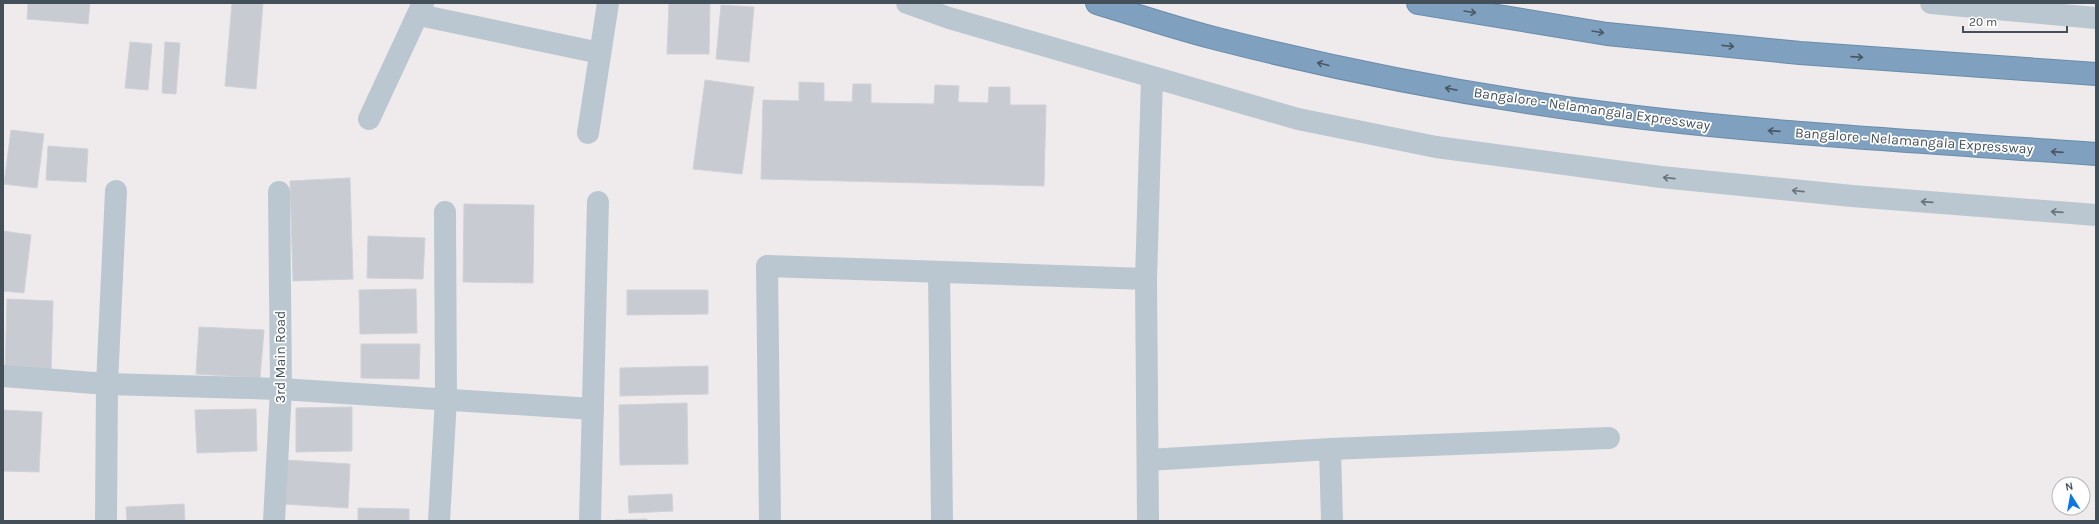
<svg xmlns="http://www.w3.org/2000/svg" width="2099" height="524" viewBox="0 0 2099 524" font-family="Karla,sans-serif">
<rect width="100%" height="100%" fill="#efebec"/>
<g fill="#c8cbd1" stroke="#cfd2d8">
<path d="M28 3H90L88 24 27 19Z"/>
<path d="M232 3H263L256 89 225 86Z"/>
<path d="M669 3H710L709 54H667Z"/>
<path d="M721 5 754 7 749 62 716 59Z"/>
<path d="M130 42 152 44 148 90 125 88Z"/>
<path d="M165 42 180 43 176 94 162 93Z"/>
<path d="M705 80 754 87 742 174 693 169Z"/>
<path d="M799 82 824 83V101L852 102 853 84H871V103L934 104 935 85 959 86 958 102 988 103 989 87H1010V105H1046L1044 186 761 179 763 100 799 101Z"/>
<path d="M11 130 44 134 37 188 4 184Z"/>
<path d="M48 146 88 149 86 182 46 180Z"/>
<path d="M350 178 353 279 293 281 290 181Z"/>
<path d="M464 204 534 205 533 283 463 282Z"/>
<path d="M3 231 31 235 24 293 3 291Z"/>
<path d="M368 236 425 238 423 279 367 278Z"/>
<path d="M416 289 417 333 360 334 359 290Z"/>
<path d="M627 290H708V314L627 315Z"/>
<path d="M7 299 53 301 51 372 5 371Z"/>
<path d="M199 327 264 330 260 378 196 374Z"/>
<path d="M361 344H420L419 379 361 378Z"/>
<path d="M708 366V394L620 396V368Z"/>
<path d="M687 403 688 464 620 465 619 405Z"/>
<path d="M352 407V451L296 452V408Z"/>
<path d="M256 409 257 451 197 453 195 410Z"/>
<path d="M3 410 42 412 39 472 3 471Z"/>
<path d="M286 460 350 464 348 508 283 504Z"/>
<path d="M672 494 673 511 629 513 628 496Z"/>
<path d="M184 504 185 521H127L126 507Z"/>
<path d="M358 508 409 509V521H358Z"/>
<path d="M647 519V521H615V520Z"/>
</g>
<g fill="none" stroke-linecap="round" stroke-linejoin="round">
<g stroke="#6a8cab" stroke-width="24">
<g id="highway">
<path d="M1097 3C1136 15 1175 28 1214 38 1343 71 1473 96 1604 113 1767 134 1932 142 2096 154"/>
<path d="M1418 3 1607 34 1800 53 2096 74"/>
</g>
</g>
<g stroke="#bbc7d0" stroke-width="22">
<path d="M907 3 949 18 1298 119 1436 147 1661 177 1852 196 2096 215"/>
<path d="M1931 3 2096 18"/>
<path d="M419 15 600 53"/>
<path d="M369 119 423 3"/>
<path d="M588 133 608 3"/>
<path d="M939 272 942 521"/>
<path d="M3 376 107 384 281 389 593 409"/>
<path d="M1330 449 1332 521"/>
<path d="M1148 460 1330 449 1609 438"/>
<path d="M106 521 107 384 116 191"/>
<path d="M274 521 281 389 279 192"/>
<path d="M439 521 446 399 445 212"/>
<path d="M590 521 598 202"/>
<path d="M770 521 767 266 1146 279"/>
<path d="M1148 521 1146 279 1152 78"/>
</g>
<use href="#highway" stroke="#7fa1bf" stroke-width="22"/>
</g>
<defs><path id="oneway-shaft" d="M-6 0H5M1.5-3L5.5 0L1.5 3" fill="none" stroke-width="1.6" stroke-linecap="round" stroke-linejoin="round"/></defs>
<g stroke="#495864">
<use href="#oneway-shaft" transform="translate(1470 12) rotate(9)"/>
<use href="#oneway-shaft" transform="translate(1598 32) rotate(9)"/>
<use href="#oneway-shaft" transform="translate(1728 46) rotate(6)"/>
<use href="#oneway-shaft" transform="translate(1857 57) rotate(4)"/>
<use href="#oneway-shaft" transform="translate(1323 64) rotate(-166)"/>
<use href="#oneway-shaft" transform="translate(1451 89) rotate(-169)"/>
<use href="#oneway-shaft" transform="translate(1774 131) rotate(-176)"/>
<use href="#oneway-shaft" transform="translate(2057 152) rotate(-176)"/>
</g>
<g stroke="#67747d">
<use href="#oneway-shaft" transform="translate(1669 178) rotate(-174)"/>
<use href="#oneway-shaft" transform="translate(1798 191) rotate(-174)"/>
<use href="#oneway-shaft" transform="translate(1927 202) rotate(-176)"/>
<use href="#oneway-shaft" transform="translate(2057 212) rotate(-176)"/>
</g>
<g text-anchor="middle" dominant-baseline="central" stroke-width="3.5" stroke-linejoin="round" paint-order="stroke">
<g font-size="14" fill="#43505a" stroke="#fff">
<text transform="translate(1592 109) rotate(8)">Bangalore - Nelamangala Expressway</text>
<text transform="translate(1914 141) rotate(4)">Bangalore - Nelamangala Expressway</text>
<text transform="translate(280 357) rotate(-90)">3rd Main Road</text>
</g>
</g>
<rect width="2099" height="524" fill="none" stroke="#43505a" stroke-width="8"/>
<g transform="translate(2071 496) rotate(349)"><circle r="19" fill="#ffffff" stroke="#b4b9bd"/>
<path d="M0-3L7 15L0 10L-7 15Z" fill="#0c76e8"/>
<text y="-6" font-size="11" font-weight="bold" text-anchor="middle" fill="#43505a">N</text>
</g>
<path d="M1963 26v6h104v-6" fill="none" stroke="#43505a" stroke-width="2"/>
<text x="1969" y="26" font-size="12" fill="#43505a" stroke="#ffffff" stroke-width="3" paint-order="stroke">20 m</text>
</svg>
